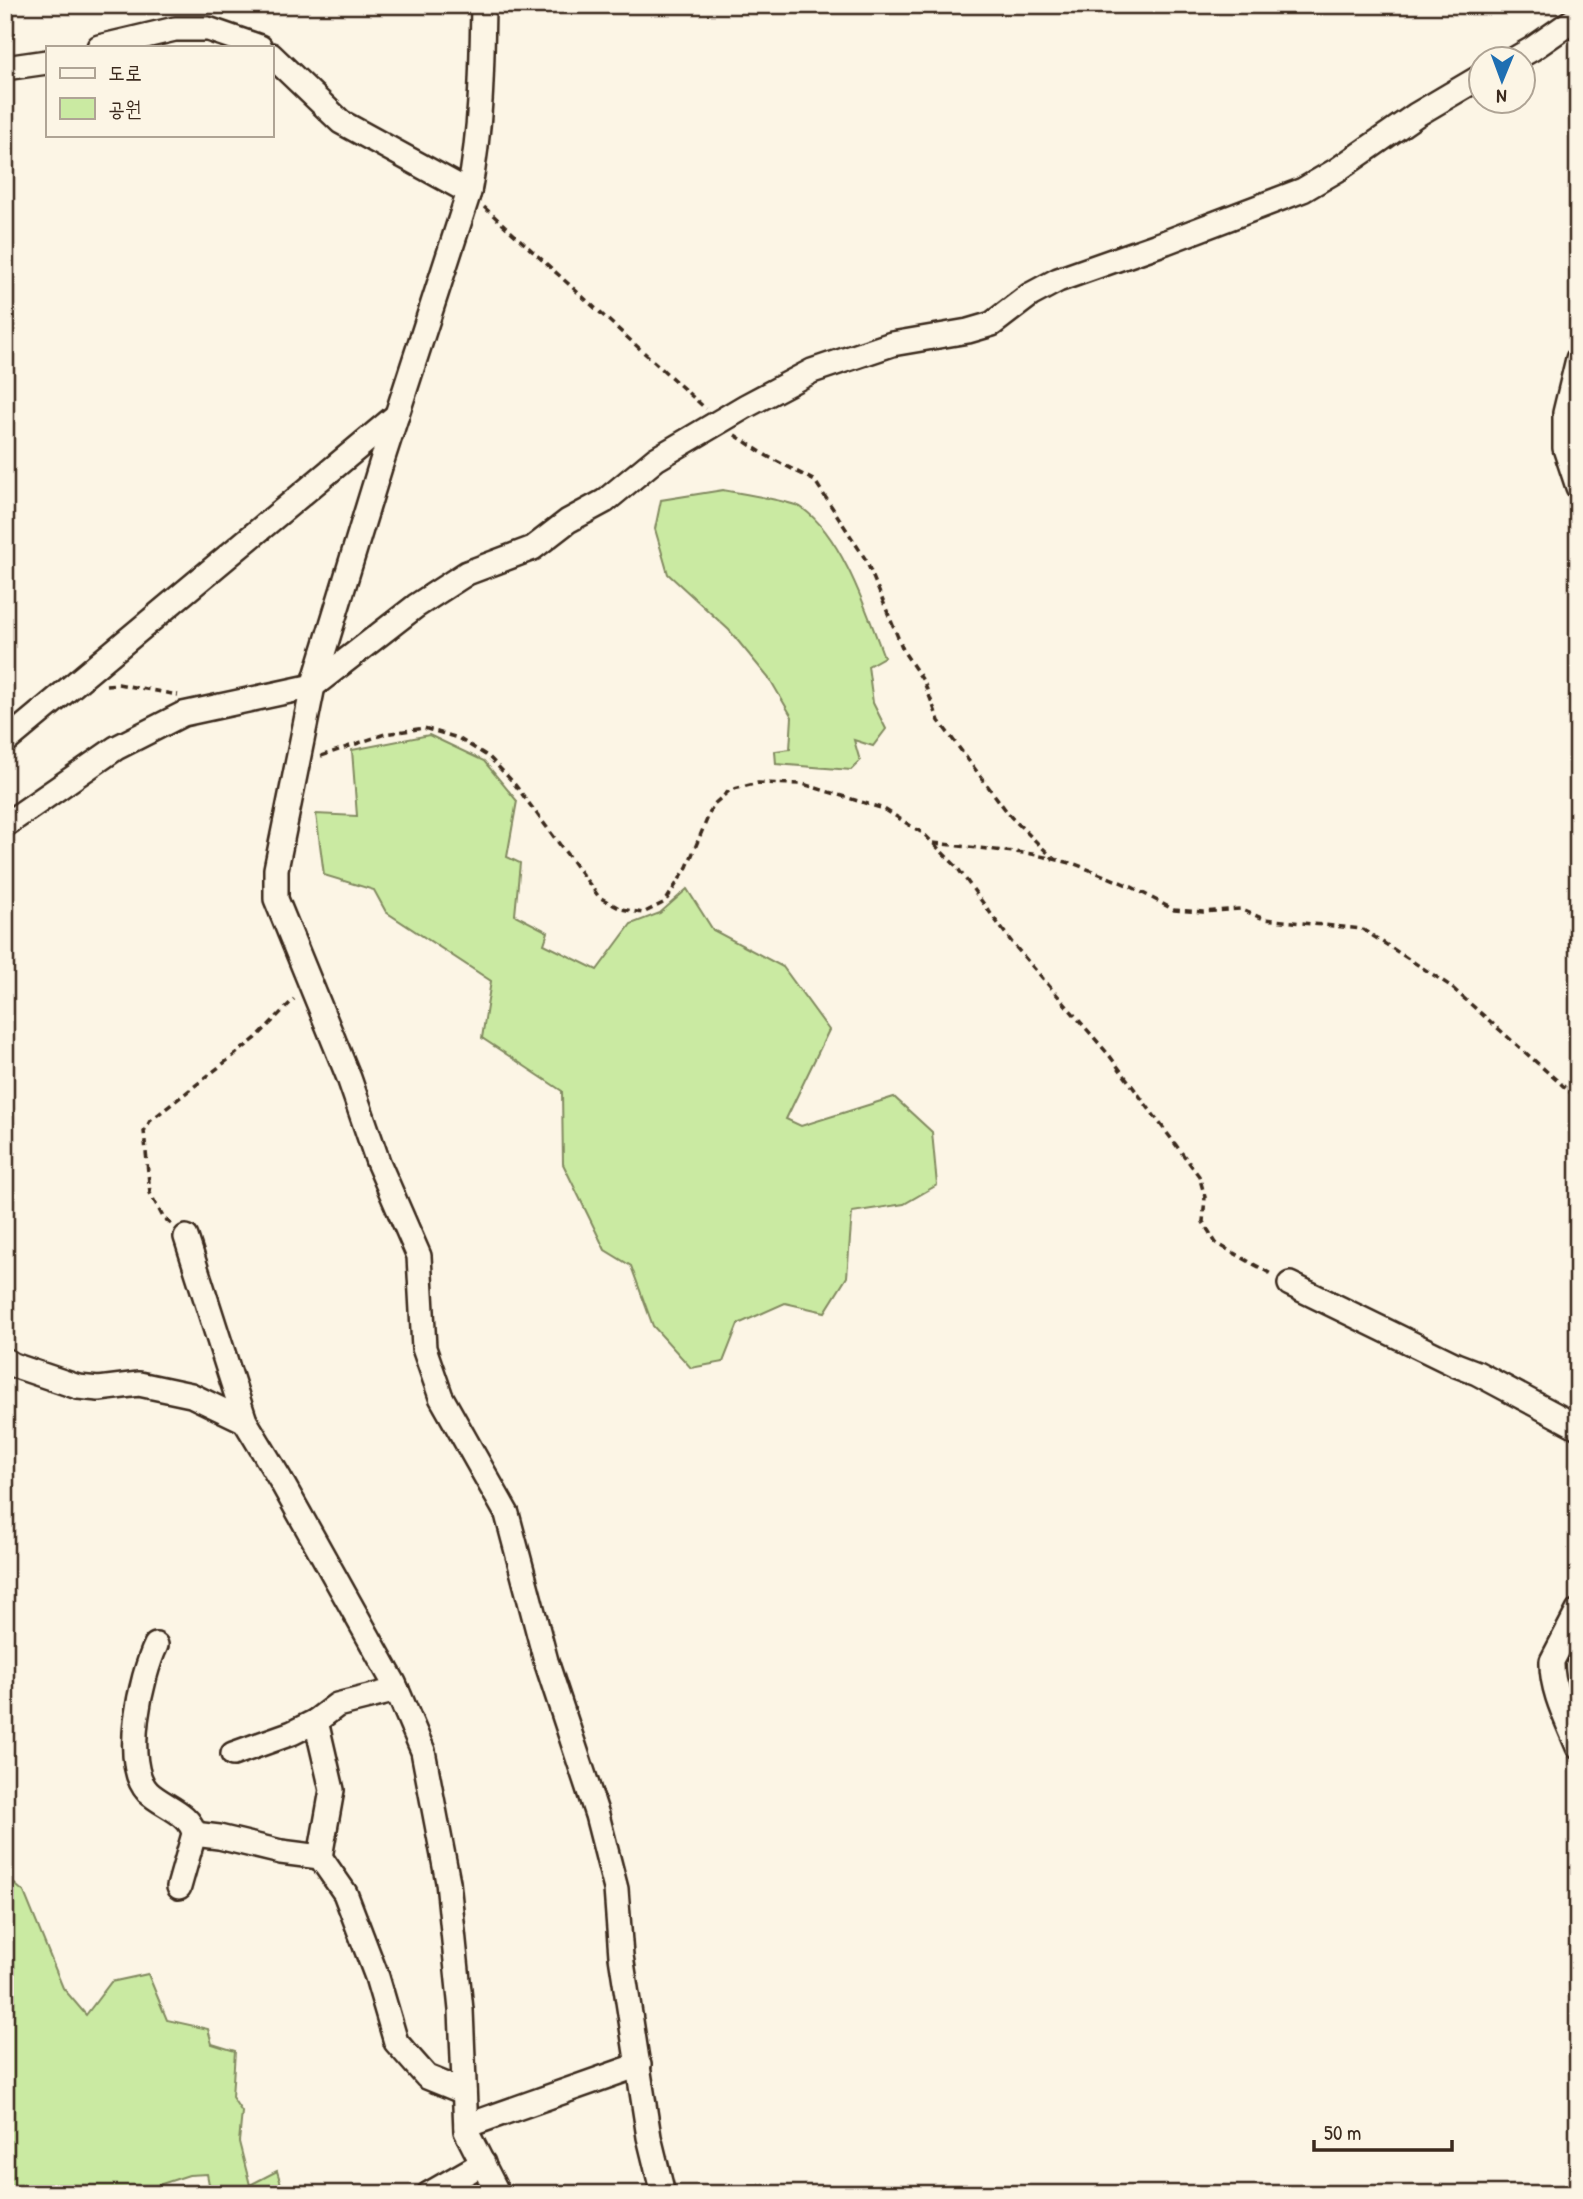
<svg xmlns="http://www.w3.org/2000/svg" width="1583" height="2199" viewBox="0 0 1583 2199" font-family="'Patrick Hand','Poor Story',sans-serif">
<rect width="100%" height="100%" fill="#fcf5e5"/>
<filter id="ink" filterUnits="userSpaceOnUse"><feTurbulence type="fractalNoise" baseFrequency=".0143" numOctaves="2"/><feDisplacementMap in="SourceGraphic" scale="14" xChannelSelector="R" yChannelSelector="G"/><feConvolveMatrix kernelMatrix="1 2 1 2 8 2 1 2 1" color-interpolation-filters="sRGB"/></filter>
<g filter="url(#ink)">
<g fill="#caeaa2" stroke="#828a60" stroke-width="2">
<path d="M723 490C738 493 792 501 802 508 842 536 867 612 884 657L868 666 873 703 886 729 873 746 854 740 860 761 851 770 776 764 775 751 790 749 792 717 771 681 729 630 668 574 655 529 661 500Z"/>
<path d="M429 735 484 761 517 801 507 857 520 863 515 915 548 932 544 944 597 970 631 924 660 913 687 889 713 930 783 967 829 1030 786 1119 801 1126 894 1097 932 1132 937 1185 904 1204 852 1212 847 1277 825 1312 785 1303 738 1324 723 1362 691 1368 653 1326 631 1266 605 1250 563 1164 562 1091 482 1038 491 981 386 912 374 890 324 875 316 814 357 816 352 750Z"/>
<path d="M5 1876 24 1892 63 1988 86 2015 111 1982 148 1974 167 2020 208 2029 212 2044 235 2051 232 2097 242 2112 239 2142 250 2185 277 2171 284 2194H211L207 2174 189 2175 143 2190 142 2194H5Z"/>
</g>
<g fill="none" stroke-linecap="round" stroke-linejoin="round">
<g stroke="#3b2a1e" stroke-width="28">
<g id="minor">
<path d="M483 5C482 69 481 130 469 192L381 464 313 686 276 869V899L349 1078 378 1162 419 1256 424 1348 441 1397 507 1514 546 1661 597 1815 616 1889 621 1956 649 2137 663 2194"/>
<path d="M99 47 175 29H208L260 47"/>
<path d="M271 55 341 122 469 192"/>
<path d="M1513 60 1532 49 1578 17"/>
<path d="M5 68 47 62"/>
<path d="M1578 359 1565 413V448L1578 487"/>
<path d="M5 742 397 415"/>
<path d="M5 825 116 748 183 714 313 686 416 606 467 573 533 548 568 521 605 501 656 459 746 406 812 371 892 344 968 331 992 324 1030 295 1058 280 1166 242 1303 190 1337 170 1416 115 1482 76"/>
<path d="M186 1237 245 1421 280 1479 394 1683 423 1751 448 1882 461 2010 466 2131 498 2194"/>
<path d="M1290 1284 1456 1365 1477 1373 1578 1427"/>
<path d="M5 1360 13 1365 78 1387 99 1389 139 1384 191 1395 245 1421"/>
<path d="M1578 1611 1552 1661C1551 1690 1567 1720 1578 1747"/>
<path d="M156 1645C141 1676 121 1764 148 1792 162 1806 191 1813 194 1834L179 1887"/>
<path d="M316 1721 332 1790 320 1857"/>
<path d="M233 1754 292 1733 316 1721 337 1705 397 1690"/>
<path d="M194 1834 219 1837 281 1852 320 1857 345 1893 377 1977 396 2042 427 2077 464 2092"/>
<path d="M466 2126 639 2065"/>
<path d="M429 2194 483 2163"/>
</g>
</g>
<g stroke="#3b2a1e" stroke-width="3.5" stroke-dasharray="7 5" stroke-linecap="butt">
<path d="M484 207 706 409"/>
<path d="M735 435 767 456 815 481 866 560 904 652 924 682 939 721 1011 817 1054 859"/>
<path d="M106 685 118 684 178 695"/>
<path d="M321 756 385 734 424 728 458 738 489 757 513 782 599 897 621 909 643 913 665 902 687 867 713 805 730 790 758 783 803 784 884 809 924 834 956 866 1013 944 1109 1055 1199 1176 1205 1197 1203 1222 1216 1243 1273 1275"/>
<path d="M933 843 1032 854 1075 864 1130 886 1174 910 1203 912 1240 909 1264 919 1362 929 1449 985 1578 1099"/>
<path d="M171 1224 163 1217 150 1193 144 1131 150 1121 256 1038 294 999"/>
</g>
<use href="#minor" stroke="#fcf5e5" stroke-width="23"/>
</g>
</g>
<rect width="1583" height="2199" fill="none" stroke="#fcf5e5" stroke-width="28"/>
<rect x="14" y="14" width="1555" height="2171" fill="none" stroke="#3b2a1e" stroke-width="2.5" filter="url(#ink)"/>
<rect x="46" y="46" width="228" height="91" fill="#fcf5e5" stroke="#afa495" stroke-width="2"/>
<rect x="60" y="68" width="35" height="10" fill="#fcf5e5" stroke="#afa495" stroke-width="2"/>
<text x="108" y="80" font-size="21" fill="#3b2a1e">도로</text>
<rect x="60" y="98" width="35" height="21" fill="#caeaa2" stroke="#afa495" stroke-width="2"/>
<text x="108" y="116" font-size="21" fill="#3b2a1e">공원</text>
<g transform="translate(1502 80) rotate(181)"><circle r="33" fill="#fcf5e5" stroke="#afa495" stroke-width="2"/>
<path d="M0-5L12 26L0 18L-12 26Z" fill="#1f6fb2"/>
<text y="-10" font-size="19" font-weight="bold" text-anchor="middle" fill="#3b2a1e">N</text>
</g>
<path d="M1314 2140v10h138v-10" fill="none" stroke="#3b2a1e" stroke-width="3.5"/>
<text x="1324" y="2140" font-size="21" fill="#3b2a1e" stroke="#fcf5e5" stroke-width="5" paint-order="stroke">50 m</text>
</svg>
